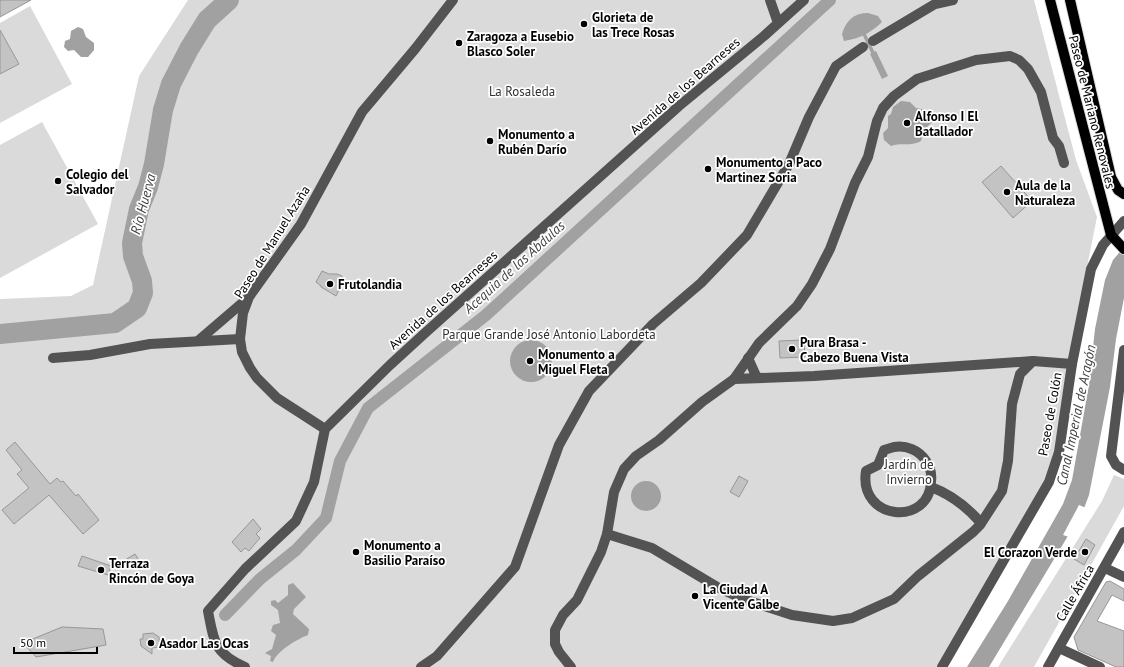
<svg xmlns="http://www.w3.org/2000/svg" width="1124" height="667" viewBox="0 0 1124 667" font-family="'PT Sans',sans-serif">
<rect width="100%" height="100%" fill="#fff"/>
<g fill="#dadada">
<path d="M188 0H1034L1076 160 1097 217 1085 277 1056 447 1045 482 939 667H0V299L71 296 93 285 139 76Z"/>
<path d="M30 6 72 84 0 123V74L18 64 0 30V23Z"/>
<path d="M42 122 98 224 0 278V145Z"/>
<path d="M1114 475 1124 479V506L1034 667H998L1102 501Z"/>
</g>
<g fill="#a1a1a1">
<path d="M868 13 878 16 882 22C869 34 861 38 844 41L842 34C846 21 853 13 868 13Z"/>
<path d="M78 27 83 29 86 37 94 43V50L88 57H81L74 50 68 51 64 47 65 41 70 39 71 31Z"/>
<path d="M876 51 888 76 882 79 870 54Z"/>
<path d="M901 101 910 102 916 108 932 111 934 120 924 130 921 141C910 147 902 142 891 146L884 140 883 133 888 128V116L891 114 893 107Z"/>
<path d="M1124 247V298L1116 339 1110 387 1089 495 1083 511 989 667H967L1008 601 1063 504 1072 480 1089 385 1095 329 1105 280 1113 260Z"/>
<circle cx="531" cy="361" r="21"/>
<circle cx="646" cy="496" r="15"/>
<path d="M293 583 306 597 294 609 293 614 309 629 308 635C296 640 278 650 273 662L270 661 271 656 265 653 272 649 276 635 271 631 273 625 280 623 278 610 271 605V601L275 600 278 603 288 595V585Z"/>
</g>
<path fill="#fff" d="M1079 505 1086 508 1069 537 1063 535Z"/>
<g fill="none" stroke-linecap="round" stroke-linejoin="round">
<path stroke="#a1a1a1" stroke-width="3.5" d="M864 34 875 57"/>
<path stroke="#a1a1a1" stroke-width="12" d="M225 615 260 579 296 550 326 518 340 461 368 408 486 315 830 0"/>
<path stroke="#a1a1a1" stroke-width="20" d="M0 334 115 323 137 308 143 293 142 281 133 256 132 243 139 209 148 187 154 164 163 110 171 84 189 49 207 20 229 0"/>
</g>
<g fill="#c3c3c3" stroke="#979797">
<path d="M0 0H31L0 17Z"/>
<path d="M0 30 19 64 0 74Z"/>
<path d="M1001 166 1032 201 1013 218 982 182Z"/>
<path d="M322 271 329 274H337L342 276 343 281 336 296 321 287V286L316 282Z"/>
<path d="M804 340 805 357 780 358 779 341Z"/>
<path d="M15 442 50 484 57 478 61 482 63 481 76 496 78 494 99 520 83 534 49 495 14 524 2 510 29 488 17 474 22 470 6 450Z"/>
<path d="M739 476 748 481 739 497 730 492Z"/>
<path d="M253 519 261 529 256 534 260 538 249 551 245 548 241 552 232 542Z"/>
<path d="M1086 539 1095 545 1084 565 1074 559Z"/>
<path d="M135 554 140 562 131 568 125 560Z"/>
<path d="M82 556 111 566 108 575 78 566Z"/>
<path d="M1110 581 1124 589V601L1112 595 1097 621 1124 631V667H1116L1078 650 1074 637 1106 582Z"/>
<path d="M62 627 103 629 106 645 36 657 23 643Z"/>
<path d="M153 633 159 637 160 647 152 648V654L141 646 140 639H143V634Z"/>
</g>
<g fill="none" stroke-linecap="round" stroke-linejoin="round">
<g stroke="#dbdbdb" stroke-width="12">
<g id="major">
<path d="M1050 0 1111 235 1124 249"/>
<path d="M1070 0 1111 177 1118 190 1124 194"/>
</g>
</g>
<g stroke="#535353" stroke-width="10">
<path d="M770 0 778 23"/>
<path d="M873 41 935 4 953 0"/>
<path d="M199 340 248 298"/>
<path d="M1124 350 1111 456 1116 465 1124 470"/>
<path d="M53 358 90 355 150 344 240 339"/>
<path d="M748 358 757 378"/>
<path d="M734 379 814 376 1033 361 1072 364"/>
<path d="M325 429 277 398 257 378 250 368 242 352 240 339 243 313 249 297 301 224 362 112 415 49 453 0"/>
<path d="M894 447C906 445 919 450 926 461 930 467 932 474 931 481 930 527 858 521 866 471L878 465 884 450Z"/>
<path d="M931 487C950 494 968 508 981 523"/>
<path d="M607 534 652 548 719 588 743 599 792 615 833 621 852 618 894 599 918 576 973 532 980 525 1002 491 1008 461 1012 404 1020 374 1033 361"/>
<path d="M1105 568 1124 577"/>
<path d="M1059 648 1100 667"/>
<path d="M245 667C214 653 214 642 208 611L245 569 296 521 314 482 325 429 390 365 425 333 679 106 764 36 804 0"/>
<path d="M421 667 437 656 515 567 559 445 589 391 653 324 701 283 747 235 789 164 809 117 836 66 863 47"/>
<path d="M571 667 559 652 555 644V630L563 615 577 600 601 552 607 534 614 492 624 469 636 456 659 440 702 402 734 379 759 343 797 306 812 284 830 249 855 183 868 157 877 121 883 108 894 96 917 79 976 60 1010 56 1019 60 1028 69 1041 92 1053 138 1059 146 1064 163"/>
<path d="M942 667 1049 482 1059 452 1072 364 1091 269 1103 245 1124 221"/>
<path d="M1048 667 1124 532"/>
</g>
<use href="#major" stroke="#000" stroke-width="10"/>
</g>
<g fill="#000" stroke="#fff" stroke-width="1.5">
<circle cx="584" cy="24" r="4"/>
<circle cx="459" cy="43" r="4"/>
<circle cx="907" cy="123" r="4"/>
<circle cx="490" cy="141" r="4"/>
<circle cx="708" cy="169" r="4"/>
<circle cx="58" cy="181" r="4"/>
<circle cx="1007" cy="192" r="4"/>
<circle cx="330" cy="284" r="4"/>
<circle cx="792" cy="349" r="4"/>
<circle cx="530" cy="361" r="4"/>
<circle cx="356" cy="552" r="4"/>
<circle cx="1085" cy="552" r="4"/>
<circle cx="101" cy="570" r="4"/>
<circle cx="695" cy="596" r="4"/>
<circle cx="151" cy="643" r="4"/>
</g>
<g text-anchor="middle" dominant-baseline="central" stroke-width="3.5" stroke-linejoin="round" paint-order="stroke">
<g font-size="13" font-weight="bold" fill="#000" stroke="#fff" text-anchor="start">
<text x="592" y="17">Glorieta de<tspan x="592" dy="15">las Trece Rosas</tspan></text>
<text x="467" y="36">Zaragoza a Eusebio<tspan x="467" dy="15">Blasco Soler</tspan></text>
<text x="915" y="116">Alfonso I El<tspan x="915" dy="15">Batallador</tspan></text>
<text x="498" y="134">Monumento a<tspan x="498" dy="15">Rubén Darío</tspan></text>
<text x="716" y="162">Monumento a Paco<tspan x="716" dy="15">Martinez Soria</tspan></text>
<text x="66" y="174">Colegio del<tspan x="66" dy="15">Salvador</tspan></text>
<text x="1015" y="185">Aula de la<tspan x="1015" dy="15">Naturaleza</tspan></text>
<text x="338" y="284">Frutolandia</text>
<text x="800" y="342">Pura Brasa -<tspan x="800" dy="15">Cabezo Buena Vista</tspan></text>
<text x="538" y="354">Monumento a<tspan x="538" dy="15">Miguel Fleta</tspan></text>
<text x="364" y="545">Monumento a<tspan x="364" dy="15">Basilio Paraíso</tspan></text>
<text x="1077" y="552" text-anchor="end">El Corazon Verde</text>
<text x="109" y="563">Terraza<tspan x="109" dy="15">Rincón de Goya</tspan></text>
<text x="703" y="589">La Ciudad A<tspan x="703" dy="15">Vicente Galbe</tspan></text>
<text x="159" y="643">Asador Las Ocas</text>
</g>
<g font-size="13" fill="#000" stroke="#fff">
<text transform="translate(685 86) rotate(-41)">Avenida de los Bearneses</text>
<text transform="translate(1092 112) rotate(76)">Paseo de Mariano Renovales</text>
<text transform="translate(272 242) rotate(-58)">Paseo de Manuel Azaña</text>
<text transform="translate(443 300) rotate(-42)">Avenida de los Bearneses</text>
<text transform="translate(1050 414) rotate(-80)">Paseo de Colón</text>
<text transform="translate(1075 593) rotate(-60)">Calle África</text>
</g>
<g font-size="13" fill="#313131" stroke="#fff">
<text x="522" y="91">La Rosaleda</text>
<text x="549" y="334">Parque Grande José Antonio Labordeta</text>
<text x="909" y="464">Jardín de<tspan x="909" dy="15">Invierno</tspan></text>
</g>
<g font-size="14" font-style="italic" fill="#424242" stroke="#fff">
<text transform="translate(143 204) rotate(-75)">Río Huerva</text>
<text transform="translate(514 267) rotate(-42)">Acequia de las Abdulas</text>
<text transform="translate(1076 415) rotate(-78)">Canal Imperial de Aragón</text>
</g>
</g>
<path d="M14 647v6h83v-6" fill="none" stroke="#000000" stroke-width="2"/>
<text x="20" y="647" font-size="12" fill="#000000" stroke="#ffffff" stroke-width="3" paint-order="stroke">50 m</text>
</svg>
